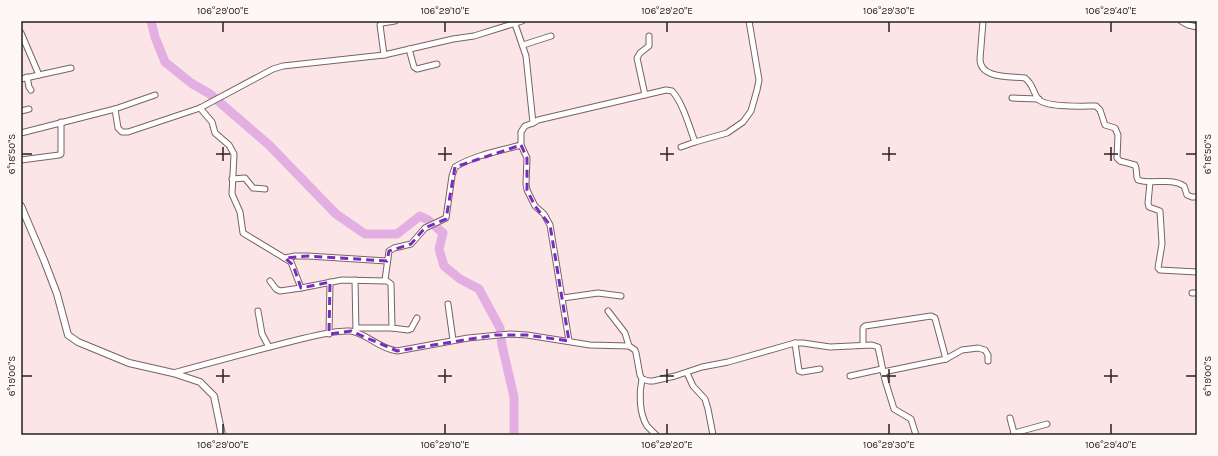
<svg xmlns="http://www.w3.org/2000/svg" width="1218" height="456" viewBox="0 0 1218 456" font-family="Karla,sans-serif">
<rect width="100%" height="100%" fill="#fce5e7"/>
<g fill="none" stroke-linecap="round" stroke-linejoin="round">
<path stroke="#e3aee2" stroke-width="9" d="M151 21 155 37 165 62 191 83 210 94 269 145 336 214 365 234H397L420 216 428 220 443 233 439 249 444 266 460 279 479 289 500 328 502 345 514 397V435"/>
<g stroke="#7a6264" stroke-width="7">
<g id="minor">
<path d="M983 21 980 59C980 79 1010 76 1025 78 1033 84 1033 92 1038 99 1046 108 1084 106 1096 106L1100 110 1105 125 1115 128 1118 135 1117 158 1120 161 1135 165C1138 170 1135 175 1138 180 1153 185 1170 177 1184 186L1187 195 1192 197H1197"/>
<path d="M1181 21 1188 25 1197 27"/>
<path d="M515 24 526 56 533 123 525 126 521 132V145L527 158 526 184 527 190 535 206 544 214 550 225 569 341"/>
<path d="M21 33 39 75 21 79"/>
<path d="M523 45 551 36"/>
<path d="M409 49 414 67 417 69 437 64"/>
<path d="M384 55 380 25 382 23 395 21"/>
<path d="M39 75 71 68"/>
<path d="M27 77 29 87 31 90"/>
<path d="M645 95 637 58 640 53 649 46V36"/>
<path d="M1012 98 1039 99"/>
<path d="M200 108 212 122 215 133 229 145 234 154 232 194 240 212 243 233 291 262 301 288 342 280 387 281 391 284 392 328 408 330 411 329 417 318"/>
<path d="M115 109 155 95"/>
<path d="M21 111 29 109"/>
<path d="M533 123 538 120 666 90 672 91C683 103 689 126 695 142L727 133 743 122 751 111 757 90 759 80 749 21"/>
<path d="M21 133 115 109 118 128 122 132H128L200 108 273 69 283 66 384 55 453 39 474 36 522 21"/>
<path d="M681 147 695 142"/>
<path d="M21 160 59 155 61 154V122"/>
<path d="M232 179 245 178 253 188 265 189"/>
<path d="M1150 182 1148 203 1149 207 1160 211 1162 244 1158 268 1160 270 1197 272"/>
<path d="M285 258 295 256H308L387 261"/>
<path d="M355 280 356 332"/>
<path d="M385 280 389 251 394 248 411 244 425 228 446 218 452 176 455 167C475 155 499 151 521 145"/>
<path d="M270 281 276 289 280 291 301 288"/>
<path d="M1192 293H1197"/>
<path d="M563 298 598 293 621 296"/>
<path d="M448 304 453 340"/>
<path d="M258 311 262 334 269 347"/>
<path d="M608 311 625 333 629 346"/>
<path d="M356 328H392"/>
<path d="M329 334 330 282"/>
<path d="M795 343 799 371 802 372 820 369"/>
<path d="M863 345V328L865 326 931 316 935 318 946 359"/>
<path d="M883 372 946 359 962 350 978 348 985 350 988 355V361"/>
<path d="M173 373C213 362 253 351 293 341 310 337 333 330 350 331 365 332 379 349 397 351L468 338 510 334 527 335 590 345 629 346 635 350 636 353 640 375 642 379 649 381H653L675 376 702 367 728 362 795 343H803L830 347 872 345 878 347 885 380 894 409 911 419 916 435"/>
<path d="M687 373 693 386 705 399 708 409 713 435"/>
<path d="M850 376 882 369"/>
<path d="M642 379C639 393 639 413 647 426 650 429 653 432 656 435"/>
<path d="M1010 418 1014 433"/>
<path d="M1015 435 1014 433 1018 432 1047 424"/>
</g>
</g>
<g stroke="#7a6264" stroke-width="8">
<path id="tertiary" d="M21 206 44 260 57 294 68 335 78 342 129 363 173 373 200 382 214 396 222 435"/>
</g>
<use href="#minor" stroke="#fff" stroke-width="5"/>
<use href="#tertiary" stroke="#fff" stroke-width="6"/>
</g>
<path fill="none" stroke="#7b2cbf" stroke-width="3" stroke-dasharray="8 5" stroke-linejoin="round" d="M521 145 527 158V190L535 206 550 225 569 341 527 335H495L397 351 351 331 329 334 330 282 301 288 293 265 285 258 308 256 387 261 389 251 411 244 425 228 446 219 455 167Z"/>
<path fill="none" stroke="#2b2122" stroke-width="1.5" d="M223 22V32M445 22V32M667 22V32M889 22V32M1111 22V32M223 147V161M445 147V161M667 147V161M889 147V161M1111 147V161M22 154H32M216 154H230M438 154H452M660 154H674M882 154H896M1104 154H1118M1186 154H1196M223 369V383M445 369V383M667 369V383M889 369V383M1111 369V383M22 376H32M216 376H230M438 376H452M660 376H674M882 376H896M1104 376H1118M1186 376H1196M223 424V434M445 424V434M667 424V434M889 424V434M1111 424V434"/>
<rect width="1218" height="456" fill="none" stroke="#fdf7f7" stroke-width="44"/>
<rect x="22" y="22" width="1174" height="412" fill="none" stroke="#2b2122" stroke-width="1.5"/>
<g font-size="10" text-anchor="middle" fill="#2b2122">
<text x="223" y="14">106°29'00"E</text>
<text x="445" y="14">106°29'10"E</text>
<text x="667" y="14">106°29'20"E</text>
<text x="889" y="14">106°29'30"E</text>
<text x="1111" y="14">106°29'40"E</text>
<text transform="translate(11 154) rotate(-90)" y="4">6°18'50"S</text>
<text transform="translate(1207 154) rotate(-90)" y="4">6°18'50"S</text>
<text transform="translate(11 376) rotate(-90)" y="4">6°19'00"S</text>
<text transform="translate(1207 376) rotate(-90)" y="4">6°19'00"S</text>
<text x="223" y="448">106°29'00"E</text>
<text x="445" y="448">106°29'10"E</text>
<text x="667" y="448">106°29'20"E</text>
<text x="889" y="448">106°29'30"E</text>
<text x="1111" y="448">106°29'40"E</text>
</g>
</svg>
